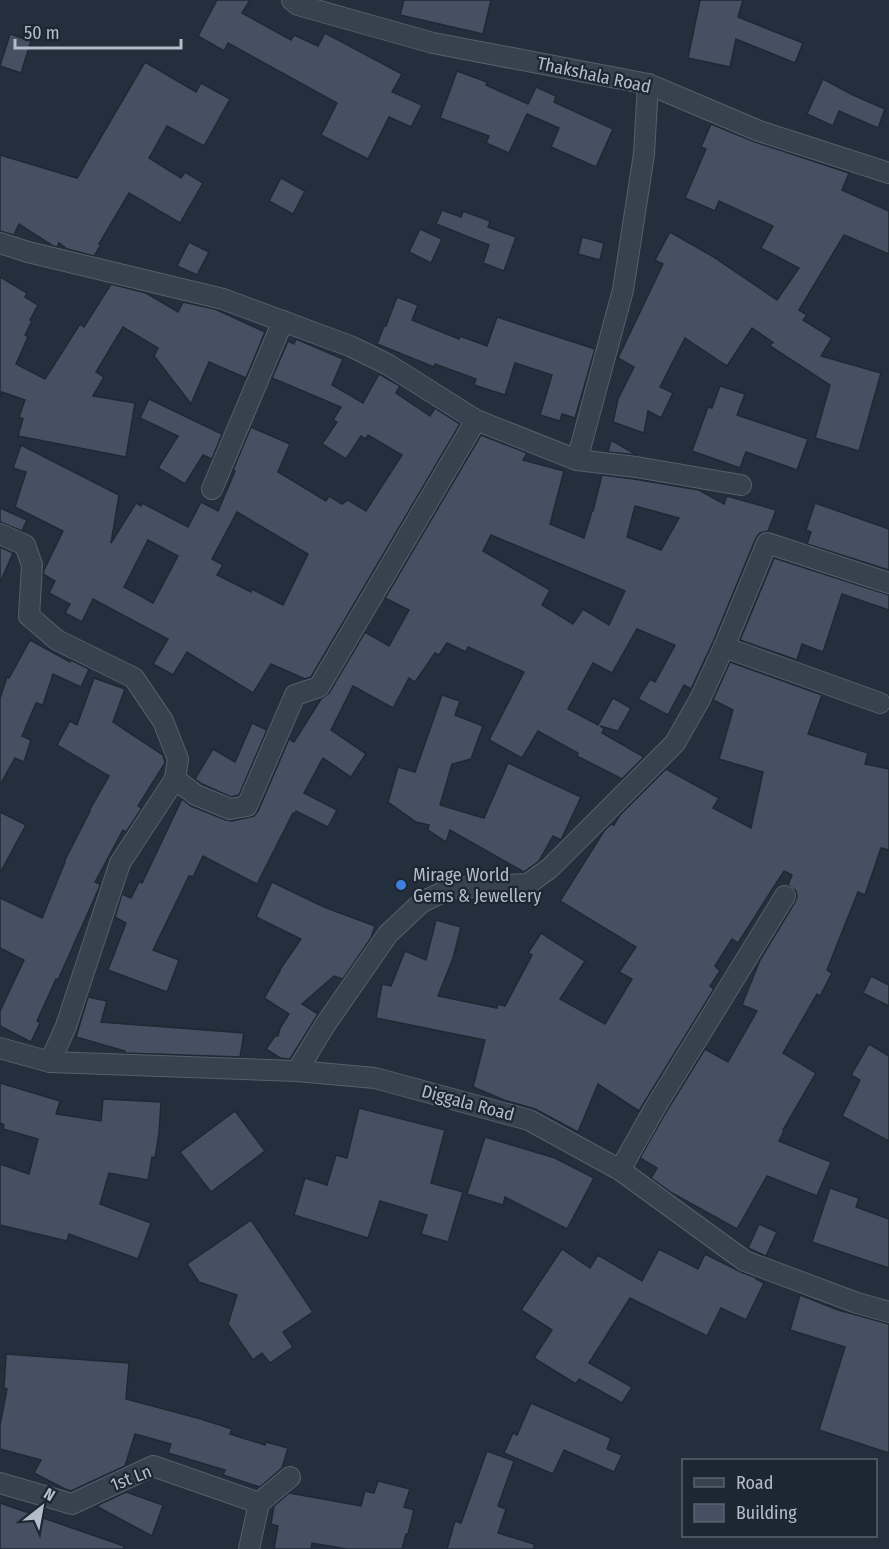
<svg xmlns="http://www.w3.org/2000/svg" width="889" height="1549" viewBox="0 0 889 1549" font-family="'Fira Sans Condensed',sans-serif">
<rect width="100%" height="100%" fill="#242f3e"/>
<g fill="#455162" stroke="#1f2835" stroke-width="1.5" fill-rule="evenodd">
<path d="M217 0H250L242 13 291 40 294 35 318 46 325 33 402 74 392 92 422 105 411 127 389 117 368 159 321 135 337 103 228 43 224 51 198 36Z"/>
<path d="M404 0H491L483 34 400 15Z"/>
<path d="M700 0H743L738 17 803 43 795 63 736 39 730 67 688 58Z"/>
<path d="M10 34 31 41 21 73 0 66Z"/>
<path d="M145 62 196 92 201 83 230 99 204 146 167 126 149 158 181 178 185 172 203 183 180 223 129 193 99 244 101 245 94 256 67 249 59 243 57 247 53 246 19 224 14 235 0 231V155L77 178Z"/>
<path d="M457 71 487 82 486 85 528 104 536 87 556 96 554 102 613 129 596 167 551 147 559 128 527 114 509 153 486 143 489 136 440 118Z"/>
<path d="M823 79 853 95 885 109 878 128 839 111 833 126 807 114Z"/>
<path d="M711 124 755 142 849 173 842 190 889 211V254L844 235 799 310 807 315 803 320 832 338 821 356 881 373 859 451 815 438 830 385 770 346 772 342 774 343 752 328 727 366 685 338 660 387 673 393 661 418 648 411 644 433 613 422 618 399 634 367 618 358 663 264 655 260 670 232 712 256 777 300 799 268 761 248 773 226 719 201 715 211 685 198 706 149 701 147Z"/>
<path d="M281 178 305 191 293 214 269 201Z"/>
<path d="M442 210 461 217 463 211 490 221 488 227 516 237 504 271 483 263 489 245 436 224Z"/>
<path d="M420 229 442 239 431 263 409 252Z"/>
<path d="M582 237 604 243 600 260 578 254Z"/>
<path d="M189 242 209 252 197 275 177 266Z"/>
<path d="M0 277 27 293 25 297 38 305 30 320 32 321 25 335 28 337 16 364 45 379 80 324 84 327 111 284 146 293 178 312 183 302 215 309 265 332 246 378 209 362 191 404 154 356 158 348 123 327 96 372 104 377 93 396 135 403 126 457 18 436 23 419 19 417 25 400 2 392 0 397Z"/>
<path d="M397 297 418 305 412 320 459 339 460 336 487 346 497 317 595 349 575 418 562 414 560 421 540 415 552 375 515 363 505 395 474 385 476 379 435 364 434 367 377 344 384 326H386Z"/>
<path d="M296 339 343 359 332 385 363 403 379 374 400 386 396 393 430 416 435 408 460 424 311 677 305 679 271 664 253 693 187 652 173 675 153 664 168 639 93 599 82 622 65 613 70 604 49 593 55 581 43 574 44 570 63 531 15 507 26 472 13 468 21 445 119 495 111 543 136 503 141 506 142 503 188 527 201 502 218 511 235 471 233 470 251 427 290 444 278 472 326 501 329 496 342 504 348 500 366 511 402 455 368 435 366 439 361 436 346 459 322 444 337 422 333 420 341 407 272 378 288 341 294 344ZM237 512 308 554 283 605 252 589 251 592 217 575 223 565 212 559ZM148 540 178 556 153 603 124 587Z"/>
<path d="M720 386 745 394 737 415 808 439 797 470 746 452 740 468 692 451 708 407 712 408Z"/>
<path d="M149 399 222 434 212 459 203 455 185 484 158 468 178 436 140 418Z"/>
<path d="M481 435 527 453 523 460 564 471 550 524 584 538 592 511H593L602 475 634 479 699 490 724 504 727 496 776 510 768 531 760 533 756 538 713 642 691 689 684 685 668 715 638 699 650 679 655 682 675 645 637 629 612 673 593 663 568 709 598 725 613 698 631 708 618 731 600 726 604 728 602 733 644 757 622 779 577 756 578 753 538 731 522 758 489 740 524 672 468 647 466 652 447 643 439 655 435 653 415 682 409 678 393 708 353 686 331 730 366 754 351 777 323 758 304 793 337 810 328 827 296 811 295 814 293 813 257 884 203 856 193 877 189 876 153 950 179 960 167 992 108 970 126 923 115 917 122 894 131 898 139 882 142 883 182 799 191 806 226 820 232 821 254 816 258 811 289 739 294 742 321 699 329 693 365 632 389 646 409 610 385 598ZM635 506 679 518 661 550 627 537ZM491 535 625 591 609 625 583 609 573 624 542 605 550 590 483 551Z"/>
<path d="M611 440 637 455 608 452Z"/>
<path d="M815 503 889 529V570L807 544 811 532 806 530Z"/>
<path d="M0 508 27 520 22 531 0 522Z"/>
<path d="M0 547 13 553 0 583Z"/>
<path d="M774 558 889 595V610L842 594 823 652 802 644 797 660 740 640Z"/>
<path d="M30 640 70 662 71 660 89 669 81 687 53 674 43 705 36 703 22 736 31 740 24 762 15 758 0 785V698L7 677 9 678Z"/>
<path d="M730 662 822 695 808 734 868 753 865 764 889 769V850L881 848 865 895 858 892 827 970 832 973 820 996 817 994 783 1053 816 1073 783 1130 784 1131 779 1141 831 1162 817 1196 767 1176 737 1229 672 1193 651 1178 657 1168 640 1158 666 1112 705 1049 728 1062 757 1011 742 1005 760 960 795 902 797 897 796 891 788 885 792 875 784 871 738 943 732 939 715 966 720 971 710 986 714 989 639 1111 598 1084 578 1132 535 1109 504 1100 473 1087 485 1040 376 1018 382 984 391 986 405 951 426 960 436 920 461 927 453 958 438 996 497 1008 498 1004 505 1006 532 955 528 953 541 933 585 961 560 999 605 1024 632 979 619 972 636 947 560 901 604 831 611 824 614 825 620 815 666 769 719 798 713 808 751 828 763 772 719 759 733 710 713 700Z"/>
<path d="M94 678 125 689 113 722 163 755 165 763 138 806 142 808 126 832 123 830 95 882 100 884 99 888 58 980 56 979 37 1021 40 1023 31 1042 0 1026V1011L24 960 0 948V898L42 918 65 862H64L90 811H89L109 776 57 745 70 721 77 725Z"/>
<path d="M442 695 460 701 455 715 483 726 471 759 452 764 440 805 484 818 508 763 581 797 561 840 553 836 539 861 524 872 450 830 446 842 428 830 429 825 416 822 388 802 398 767 415 772Z"/>
<path d="M252 723 267 730 239 795 231 797 202 784 195 779 213 749 235 762Z"/>
<path d="M0 812 26 825 0 873Z"/>
<path d="M272 882 324 907 375 926 371 938 343 979 334 976 302 1004 318 1014 290 1059 280 1058 266 1049 275 1036H278L280 1028 289 1014 264 998 280 971H279L301 939 256 917Z"/>
<path d="M871 976 889 985V1006L863 993Z"/>
<path d="M88 997 107 1001 101 1022 244 1033 240 1057 125 1053V1051L76 1037Z"/>
<path d="M869 1044 889 1056V1141L842 1116 860 1080 851 1075Z"/>
<path d="M0 1083 60 1101 56 1114 101 1121 103 1099 161 1102 159 1133 155 1158 152 1157 148 1180 109 1173 100 1204 151 1223 138 1259 69 1234 67 1241 0 1225V1164L29 1174 38 1139 3 1129 4 1125 0 1123Z"/>
<path d="M359 1108 445 1130 431 1183 463 1192 448 1242 421 1234 427 1215 380 1201 368 1238 294 1215 305 1178 327 1185 336 1155 347 1158Z"/>
<path d="M235 1111 265 1151 211 1192 180 1152Z"/>
<path d="M485 1137 555 1158 594 1178 567 1229 505 1197 503 1205 467 1194Z"/>
<path d="M830 1188 859 1198 856 1207 889 1219V1268L812 1242Z"/>
<path d="M251 1220 313 1312 283 1332 293 1347 270 1363 262 1353 253 1360 228 1324 237 1295 199 1282 187 1264Z"/>
<path d="M759 1224 777 1232 766 1256 748 1248Z"/>
<path d="M562 1249 590 1268 598 1255 642 1281 659 1249 698 1269 705 1254 741 1272 757 1278 756 1279 764 1283 746 1320 721 1308 707 1336 630 1298 589 1363 632 1387 622 1403 579 1379 576 1384 534 1358 552 1330 521 1310Z"/>
<path d="M800 1295 838 1310 889 1324V1453L819 1430 845 1347 790 1330Z"/>
<path d="M6 1354 129 1363 126 1399 201 1419 232 1429 230 1434 265 1445 266 1442 288 1448 282 1468 260 1487 223 1475 225 1470 168 1453 171 1444 135 1434 125 1466 71 1491 65 1489 34 1473 41 1460 0 1449V1425L7 1389 4 1388Z"/>
<path d="M531 1403 611 1438 607 1449 622 1455 614 1472 564 1450 553 1474 504 1453 513 1433 517 1435Z"/>
<path d="M487 1451 514 1461 498 1506 506 1509 498 1533 534 1544V1549H447L455 1521 461 1523Z"/>
<path d="M378 1481 410 1489 404 1507 414 1510 408 1534H406L402 1549H347L312 1543 311 1549H274L278 1526 271 1524 274 1506 289 1493 361 1506 365 1491 374 1493Z"/>
<path d="M126 1492 163 1505 152 1536 96 1506Z"/>
<path d="M0 1503 124 1546V1549H0Z"/>
</g>
<g fill="none" stroke-linecap="round" stroke-linejoin="round">
<g stroke="#565f6c" stroke-width="22">
<g id="minor">
<path d="M292 0 298 5 433 43 648 84 759 131 889 173"/>
<path d="M0 243 28 252 223 299 350 346 387 364 476 420 577 460 636 467 741 485"/>
<path d="M577 460 623 290 644 154 648 84"/>
<path d="M212 489 283 321"/>
<path d="M0 534 25 545 32 565 29 616 57 640 134 678 163 721 178 759 175 779 120 863 66 1026 50 1062"/>
<path d="M724 647 880 703"/>
<path d="M175 779 196 795 230 809 247 806 295 695 319 687 476 420"/>
<path d="M0 1048 50 1062 297 1071 375 1078 529 1120 620 1170 745 1261 857 1303 889 1312"/>
<path d="M297 1071 325 1025 388 934 422 902 452 888 528 884 550 868 675 743 700 699 724 647 767 543 889 583"/>
<path d="M620 1170 656 1106 785 896"/>
<path d="M0 1483 72 1504 153 1466 259 1503 290 1477"/>
<path d="M249 1549 259 1503"/>
</g>
</g>
<use href="#minor" stroke="#38414e" stroke-width="20"/>
</g>
<circle fill="#3f7fe0" stroke="#1d2633" stroke-width="2" cx="401" cy="885" r="6"/>
<g text-anchor="middle" dominant-baseline="central" stroke-width="4.5" stroke-linejoin="round" paint-order="stroke">
<g font-size="18" fill="#b4bcc9" stroke="#1d2633">
<text transform="translate(594 75) rotate(12)">Thakshala Road</text>
<text transform="translate(468 1103) rotate(15)">Diggala Road</text>
<text transform="translate(131 1478) rotate(-21)">1st Ln</text>
</g>
<g font-size="18" fill="#b4bcc9" stroke="#1d2633" text-anchor="start">
<text x="413" y="875">Mirage World<tspan x="413" dy="21">Gems &amp; Jewellery</tspan></text>
</g>
</g>
<rect x="682" y="1459" width="195" height="78" fill="#1d2633" stroke="#59626f" stroke-width="1.5"/>
<rect x="694" y="1478" width="30" height="9" fill="#38414e" stroke="#59626f" stroke-width="1.5"/>
<text x="736" y="1489" font-size="18" fill="#b4bcc9">Road</text>
<rect x="694" y="1504" width="30" height="18" fill="#455162" stroke="#59626f" stroke-width="1.5"/>
<text x="736" y="1519" font-size="18" fill="#b4bcc9">Building</text>
<g transform="translate(42 1507) rotate(31)" stroke="#1d2633" stroke-width="4.5" paint-order="stroke">
<path d="M0-4.5L10 22L0 15L-10 22Z" fill="#b4bcc9"/>
<text y="-9" font-size="16" font-weight="bold" text-anchor="middle" fill="#b4bcc9">N</text>
</g>
<path d="M15 39v9h166v-9" fill="none" stroke="#b4bcc9" stroke-width="3"/>
<text x="24" y="39" font-size="18" fill="#b4bcc9" stroke="#1d2633" stroke-width="4.5" paint-order="stroke">50 m</text>
</svg>
